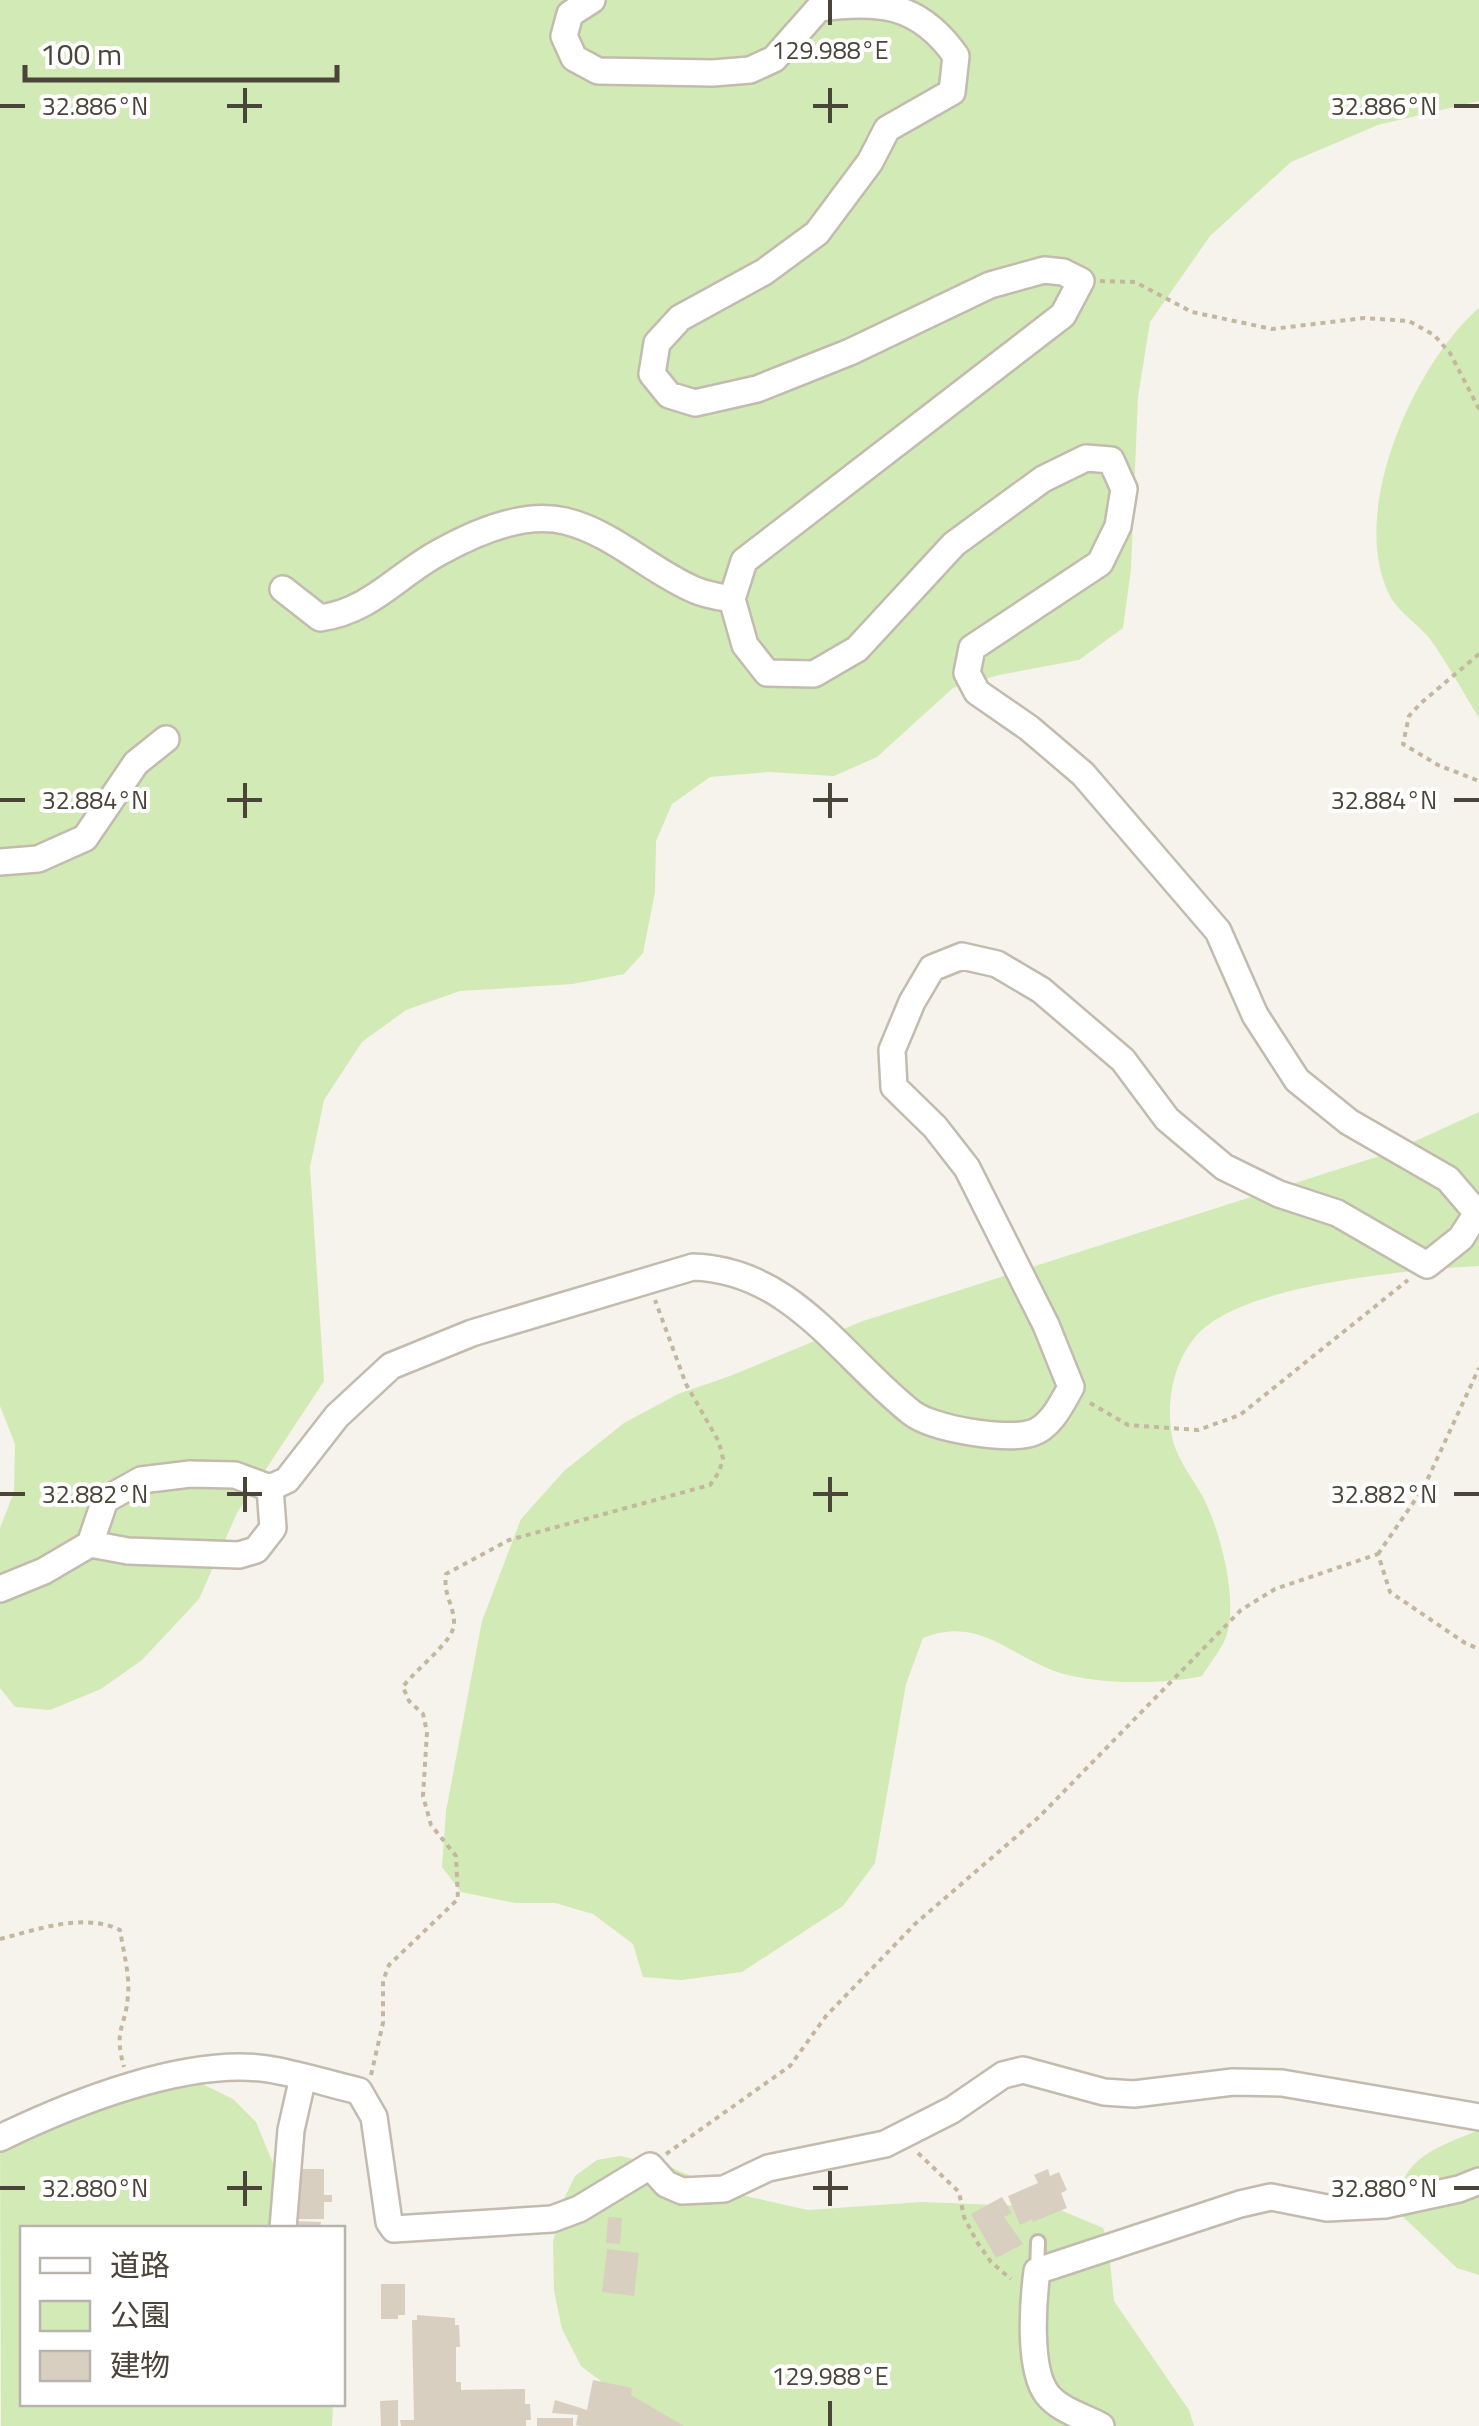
<svg xmlns="http://www.w3.org/2000/svg" width="1479" height="2426" viewBox="0 0 1479 2426" font-family="'Titillium Web','Noto Sans JP',sans-serif">
<rect width="100%" height="100%" fill="#f6f3ec"/>
<g fill="#d2eab5">
<path d="M0 0H1479V101L1378 125 1291 162 1210 236 1150 322 1138 397 1131 569 1123 628 1079 660 999 675 953 688 877 757 834 776 769 772 710 777 672 804 656 841 655 892 643 953 624 974 573 984 460 991 406 1010 362 1042 324 1100 310 1167 324 1381 237 1513 199 1599 142 1660 101 1689 50 1710 15 1707 0 1688V1528L14 1492 15 1444 0 1406Z"/>
<path d="M1479 308V718C1463 692 1448 664 1430 639 1418 624 1397 611 1389 594 1348 511 1415 363 1479 308Z"/>
<path d="M1479 1112V1266C1411 1270 1242 1283 1196 1336 1173 1363 1166 1402 1172 1436 1175 1456 1193 1479 1203 1497 1220 1530 1239 1601 1226 1637 1221 1650 1210 1663 1202 1676 1161 1685 1095 1685 1054 1671 1007 1653 977 1616 923 1638L906 1684 875 1863 843 1906 742 1972 681 1980 643 1977 633 1944 593 1914 555 1903H515L461 1892 442 1867 446 1811 482 1621 521 1519 564 1471 624 1423 678 1394 730 1376 863 1321 1389 1153Z"/>
<path d="M198 2082 233 2099 256 2122 300 2228H22V2404H333L332 2426H1L0 2128C63 2082 123 2086 198 2082Z"/>
<path d="M1479 2130V2275L1457 2268 1397 2211C1398 2158 1436 2148 1479 2130Z"/>
<path d="M620 2156 670 2167 728 2192 808 2210 921 2202 1025 2206 1058 2209 1103 2228 1108 2243 1114 2301 1189 2410 1194 2426H659L581 2366 562 2329 554 2291 553 2242 563 2201 575 2176 597 2160Z"/>
</g>
<g fill="#d8cfc1">
<path d="M296 2169H324V2195H332V2202H324V2219H295Z"/>
<path d="M1048 2169 1050 2176 1059 2172 1067 2190 1061 2193 1067 2208 1033 2222 1032 2219 1020 2225 1008 2196 1038 2183 1034 2175Z"/>
<path d="M1002 2197 1012 2213 1004 2217 1023 2244 996 2258 971 2214Z"/>
<path d="M608 2217 622 2218 620 2244 606 2243Z"/>
<path d="M294 2221 321 2222 320 2228H294Z"/>
<path d="M607 2249 639 2253 634 2296 602 2292Z"/>
<path d="M381 2284H405V2315H398V2319H381Z"/>
<path d="M417 2315 455 2318V2325H459L460 2347H456V2382H461V2390L525 2389V2404H530L531 2420H526V2426H401L400 2420H414L412 2320H417Z"/>
<path d="M593 2380 632 2388 631 2395 684 2426H580L576 2425 578 2415 552 2413 555 2400 587 2410Z"/>
<path d="M398 2400V2426H381L380 2401Z"/>
<rect x="537" y="2418" width="36" height="8"/>
</g>
<g fill="none" stroke-linecap="round" stroke-linejoin="round">
<g stroke="#c2bbae" stroke-width="18">
<path id="lane" d="M1037 2271 1038 2242"/>
</g>
<g stroke="#c2bbae" stroke-width="30">
<g id="street">
<path d="M283 589 320 618C371 611 397 575 440 552 476 532 524 511 565 521 614 533 650 571 695 590 706 595 720 597 732 599"/>
<path d="M0 862 38 859 85 838 136 763 166 739"/>
<path d="M90 1544 128 1551 239 1555 256 1550 273 1528 270 1488"/>
<path d="M0 1589 44 1571 90 1544 105 1500 141 1480 190 1474 235 1475 270 1488 287 1480 337 1416 391 1366 472 1333 693 1267C792 1270 841 1357 912 1413 933 1429 1006 1441 1032 1433 1051 1427 1062 1403 1071 1387L1046 1325 967 1168 935 1127 894 1087 892 1050 912 1002 932 968 962 956 997 964 1041 990 1123 1060 1167 1119 1224 1167 1279 1194 1337 1213 1427 1265 1461 1238 1477 1213 1448 1179 1349 1122 1297 1080 1255 1015 1218 931 1083 774 1029 728 977 692 967 673 972 648 1100 563 1118 526 1124 489 1111 460 1086 458 1043 479 954 544 857 649 814 674 767 673 745 645 732 599 744 561 1063 315 1081 281 1063 272 1044 270 990 285 850 352 757 389 695 403 669 395 652 374 657 343 680 318 764 272 817 233 870 162 887 129 952 92 956 56C919 3 878 0 819 8L774 59 750 70 713 73 598 71 574 58 564 36 570 14 592 0"/>
<path d="M0 2138C72 2103 187 2057 268 2069 299 2074 329 2084 359 2091L374 2117 389 2222 394 2229 552 2219 579 2209 650 2166 666 2184 682 2191 724 2189 768 2168 885 2144 952 2110 1003 2075 1023 2070 1104 2092 1134 2094 1233 2082 1282 2083 1479 2117"/>
<path d="M283 2228 291 2130 303 2077"/>
<path d="M1101 2426C1085 2417 1059 2410 1047 2394 1028 2369 1033 2302 1037 2271L1240 2204 1271 2197 1327 2208 1385 2205 1459 2189 1479 2181"/>
</g>
</g>
<g stroke="#c4b79f" stroke-width="4" stroke-dasharray="5 5" stroke-linecap="butt">
<path d="M1100 281 1135 282 1192 312 1272 329 1364 318 1409 321 1434 335 1450 353 1479 409"/>
<path d="M1479 654 1421 703 1409 716 1403 744 1438 765 1479 781"/>
<path d="M1090 1403 1128 1425 1198 1430 1240 1415 1408 1280"/>
<path d="M1378 1554 1424 1487 1479 1368"/>
<path d="M0 1939C36 1930 84 1912 120 1930 123 1950 130 1975 128 1995 126 2028 113 2028 124 2067"/>
<path d="M371 2075 383 2023V1981L389 1965 458 1899 456 1856 431 1825 423 1796 427 1732 423 1714 409 1701 403 1687C414 1670 455 1641 454 1623 454 1605 443 1595 446 1574L509 1540 710 1485 719 1472 723 1459 719 1442 686 1384 655 1300"/>
<path d="M918 2153 959 2192 964 2217 977 2242 991 2262 1011 2279"/>
<path d="M666 2154 790 2066 826 2016 915 1924 1039 1817 1241 1610 1275 1589 1378 1554 1390 1592 1465 1643 1479 1649"/>
</g>
<use href="#lane" stroke="#fff" stroke-width="12"/>
<use href="#street" stroke="#fff" stroke-width="25"/>
</g>
<path fill="none" stroke="#4b4439" stroke-width="4" d="M830 0V25M245 88V123M830 88V123M0 106H25M227 106H262M813 106H848M1454 106H1479M245 783V818M830 783V818M0 800H25M227 800H262M813 800H848M1454 800H1479M245 1477V1512M830 1477V1512M0 1494H25M227 1494H262M813 1494H848M1454 1494H1479M245 2171V2206M830 2171V2206M0 2188H25M227 2188H262M813 2188H848M1454 2188H1479M830 2401V2426"/>
<g font-size="25" text-anchor="middle" fill="#4b4439" stroke="#fff" stroke-width="8" stroke-linejoin="round" paint-order="stroke">
<text x="830" y="59">129.988°E</text>
<text x="95" y="115">32.886°N</text>
<text x="1384" y="115">32.886°N</text>
<text x="95" y="809">32.884°N</text>
<text x="1384" y="809">32.884°N</text>
<text x="95" y="1503">32.882°N</text>
<text x="1384" y="1503">32.882°N</text>
<text x="95" y="2197">32.880°N</text>
<text x="1384" y="2197">32.880°N</text>
<text x="830" y="2385">129.988°E</text>
</g>
<rect x="20" y="2226" width="325" height="180" fill="#ffffff" stroke="#b7b4b0" stroke-width="2.5"/>
<rect x="40" y="2258" width="50" height="15" fill="#ffffff" stroke="#b7b4b0" stroke-width="2.5"/>
<text x="110" y="2276" font-size="30" fill="#4b4439">道路</text>
<rect x="40" y="2301" width="50" height="30" fill="#d2eab5" stroke="#b7b4b0" stroke-width="2.5"/>
<text x="110" y="2326" font-size="30" fill="#4b4439">公園</text>
<rect x="40" y="2351" width="50" height="30" fill="#d8cfc1" stroke="#b7b4b0" stroke-width="2.5"/>
<text x="110" y="2376" font-size="30" fill="#4b4439">建物</text>
<path d="M25 65v15h312v-15" fill="none" stroke="#4b4439" stroke-width="5"/>
<text x="40" y="65" font-size="30" fill="#4b4439" stroke="#ffffff" stroke-width="8" paint-order="stroke">100 m</text>
</svg>
